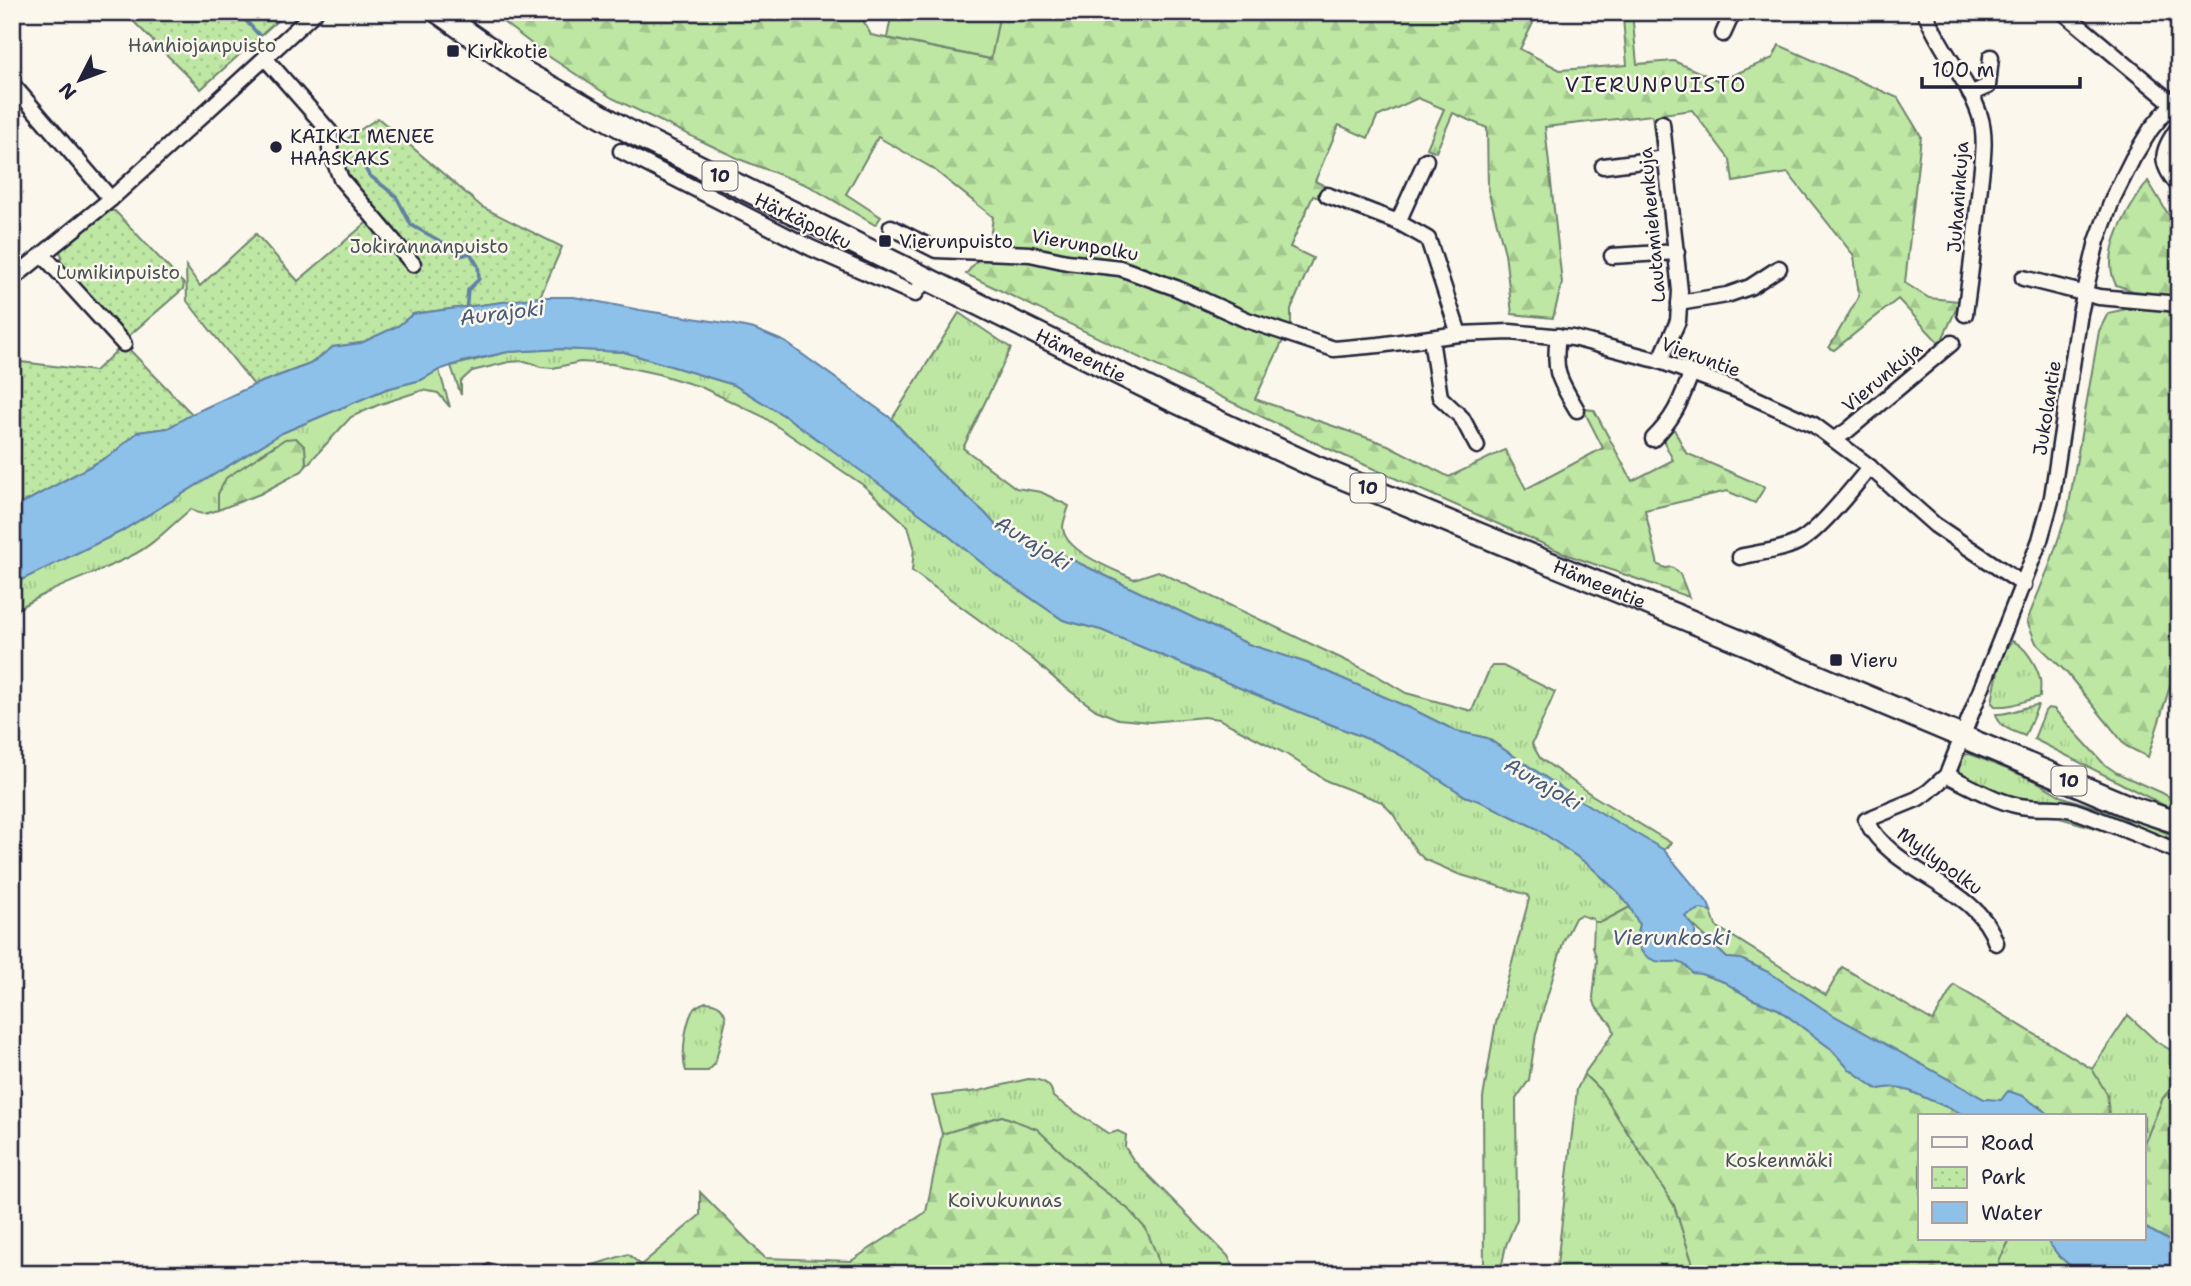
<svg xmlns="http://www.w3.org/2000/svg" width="2191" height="1286" viewBox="0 0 2191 1286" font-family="'Shantell Sans',sans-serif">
<defs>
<pattern id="grass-tufts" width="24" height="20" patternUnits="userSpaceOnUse" patternTransform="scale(1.75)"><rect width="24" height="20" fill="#bde7a3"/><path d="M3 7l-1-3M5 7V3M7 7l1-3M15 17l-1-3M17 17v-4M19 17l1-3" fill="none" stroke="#a2c68d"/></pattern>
<pattern id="forest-firs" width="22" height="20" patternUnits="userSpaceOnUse" patternTransform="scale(1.75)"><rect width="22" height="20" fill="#bde7a3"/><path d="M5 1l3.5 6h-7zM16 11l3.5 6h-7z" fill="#a2c68d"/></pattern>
<pattern id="park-dots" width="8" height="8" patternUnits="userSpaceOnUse" patternTransform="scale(1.75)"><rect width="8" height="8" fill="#bde7a3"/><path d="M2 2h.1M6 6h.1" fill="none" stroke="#a2c68d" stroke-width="1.8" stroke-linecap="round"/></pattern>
</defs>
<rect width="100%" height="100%" fill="#fbf7ec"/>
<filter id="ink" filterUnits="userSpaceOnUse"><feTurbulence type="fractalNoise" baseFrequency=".0143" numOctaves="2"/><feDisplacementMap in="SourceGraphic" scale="14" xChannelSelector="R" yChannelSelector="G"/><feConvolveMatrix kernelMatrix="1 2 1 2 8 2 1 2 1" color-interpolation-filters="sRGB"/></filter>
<g filter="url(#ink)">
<g fill="url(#grass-tufts)" stroke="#70846f" stroke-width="2">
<path d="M959 313 1011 348 963 448 1016 488 1041 492 1069 506C1067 513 1063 521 1063 528 1065 552 1115 570 1134 579L1158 571 1374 674 1406 693 1472 711 1489 670 1492 666H1503L1555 692 1532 744 1540 758 1592 795 1671 843 1664 850 1651 844 1576 798 1487 738 1456 731 1412 709 1307 663 1248 644 1060 554 1022 541 1000 530 984 512 938 471 892 419Z"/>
<path d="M561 349 624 352 734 385 788 418 848 459 934 524 993 572 1063 620 1101 630 1269 700 1378 743 1410 760 1465 796 1482 802 1536 828 1589 865 1618 892 1630 907 1602 922H1594L1593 919 1580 915 1575 918 1564 940 1536 1034 1529 1080 1516 1099 1517 1219 1506 1245 1500 1274H1484L1483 1098 1495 1027 1529 899 1528 895 1458 874 1424 859 1416 851 1393 814 1382 802 1327 781 1286 754 1219 719 1204 717 1150 722 1118 719 1096 710 1062 685 1030 657 912 571 914 547 908 526 863 485 762 416 701 387 658 374 612 364 580 362 553 368 540 367 532 363 524 361 509 362 472 371 461 381V395L451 366 508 352Z"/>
<path d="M439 370 450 407 438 393 423 390 378 405 351 417 306 466 305 447 275 445 260 455 218 494V510C207 514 200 516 191 509 171 525 154 545 131 556 92 576 49 587 12 613V587L21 580 120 532 282 433 386 389 421 380Z"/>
<path d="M2012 641C2025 645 2037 666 2040 679 2041 685 2040 691 2040 697 2025 700 2010 708 1995 706L1992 703C1995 686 2000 652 2012 641Z"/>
<path d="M2038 705 2025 736C2013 731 1999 728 1996 714 2011 715 2023 706 2038 705Z"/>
<path d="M2048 708 2054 709 2104 764 2117 773 2179 801V813L2034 739 2045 711Z"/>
<path d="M1970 754 2034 780 2063 797 2135 820 2179 838V860L2117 834 2059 818 2054 806 2003 801 1947 775 1955 756Z"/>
<path d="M706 1002C718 1003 724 1007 726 1019L715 1064 708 1071H686C681 1057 685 1026 692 1012 694 1007 700 1004 706 1002Z"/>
<path d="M2128 1015 2157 1042 2179 1055V1079L2163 1098 2144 1145V1116H2106L2109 1113 2092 1069Z"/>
<path d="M1584 1074 1601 1091 1674 1205 1696 1274H1556L1577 1089Z"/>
<path d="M1028 1079C1040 1079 1052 1083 1053 1097L1109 1134 1118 1131 1126 1135 1125 1147 1134 1161 1228 1256 1237 1274H1161L1156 1253 1128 1209 1095 1184 1037 1129 1002 1116 942 1134 932 1096 979 1091Z"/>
<path d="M2010 1239H2046L2059 1256 2080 1274H2000L1999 1261Z"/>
</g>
<g fill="url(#forest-firs)" stroke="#70846f" stroke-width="2">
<path d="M490 12H864L863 20 871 35 990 59 1000 12H1436L1450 19 1454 12H1546L1538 13 1520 49 1560 70 1627 65 1623 18 1617 12H1632L1637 64 1674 61 1719 81 1773 58 1779 45 1898 98 1921 136 1905 283 1929 298 1960 301 1940 344 1898 299 1834 350 1829 348 1859 296 1854 256 1788 173 1733 182 1730 160 1692 110 1662 114 1665 147 1656 148 1652 115 1545 127 1562 283 1553 318 1512 314 1505 253 1488 190 1487 128 1453 113 1436 152 1427 148 1444 109 1418 98 1377 117 1368 138 1339 125 1315 181 1325 186 1320 198 1313 196 1290 247 1313 258 1291 309V324L1255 399 1388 445 1449 477 1505 450 1526 489 1603 448 1583 409 1594 410 1632 481 1673 460 1661 436 1674 429 1686 453 1765 487 1755 503 1727 491 1645 510 1658 565 1666 568 1672 567 1680 574 1689 597 1568 555 1329 449 966 274 989 246 993 217 932 168 878 137 846 194 881 217 875 225 809 186 739 159 612 98 545 54Z"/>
<path d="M2148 181 2179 232V296L2133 291 2116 285C2099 252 2129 208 2148 181Z"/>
<path d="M2126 309H2165L2179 313V657L2148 757 2126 746 2066 672 2036 643 2027 621 2050 564 2068 510 2099 331 2108 313Z"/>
<path d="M296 438 305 447 306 466 302 471 260 494 218 510V494L226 478 285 439Z"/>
<path d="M1630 907 1639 924 1636 938 1657 961 1671 960 1687 965 1701 974 1724 982 1752 999 1778 1009 1830 1048 1848 1068 1877 1089 1894 1087 1910 1091 1967 1116H1920V1239H2010L1999 1261 2000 1274H1696L1674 1205 1601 1091 1584 1074 1614 1032 1612 1025 1596 1007 1593 998 1597 960 1593 947 1594 922H1602Z"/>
<path d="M1700 908 1711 911 1716 926 1826 995 1842 967 1933 1021 1954 985 2092 1069 2107 1094 2109 1113 2106 1116H2051L2039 1106 1984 1099 1831 1014 1770 973 1741 959 1727 958 1684 916Z"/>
<path d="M2179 1079V1246L2144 1227V1145L2163 1098Z"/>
<path d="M1002 1116 1037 1129 1095 1184 1128 1209 1146 1229 1156 1253 1161 1274H592L590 1266 628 1254 641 1265 700 1215V1192L765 1258 851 1261 926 1212 942 1134Z"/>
</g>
<g fill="url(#park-dots)" stroke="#70846f" stroke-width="2">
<path d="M124 12H287L201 89Z"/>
<path d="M378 118 482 207 562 247 540 297 413 314 398 326 361 343 333 347 310 364 254 385 187 301 186 266 200 286 256 234 298 281 372 218 330 150Z"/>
<path d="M107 211H115L184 284 183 289 124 340 58 264 62 256 59 250Z"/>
<path d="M124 344 192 414 168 428 138 432 111 455 12 509V361L95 371Z"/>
</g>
<path fill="#bde7a3" stroke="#70846f" stroke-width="2" d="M892 12H1000L991 59 887 38Z"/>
<g fill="#8dc1ea" stroke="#6281a4" stroke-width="2">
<path d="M540 297H574L640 310 725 323 754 329 785 342 892 419 938 471 984 512 1000 530 1022 541 1060 554 1248 644 1307 663 1412 709 1456 731 1487 738 1576 798 1664 850 1708 903 1711 911 1700 909 1685 916 1695 929V939L1704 936 1727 958 1741 959 1770 973 1831 1014 1984 1099 2001 1100 2008 1091 2023 1096 2051 1116H1967L1910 1091 1894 1087 1877 1089 1848 1068 1830 1048 1778 1009 1752 999 1724 982 1701 974 1692 973C1680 955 1672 965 1656 961 1637 955 1635 940 1639 924L1630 907 1618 892 1589 865 1536 828 1482 802 1465 796 1410 760 1378 743 1269 700 1101 630 1063 620 993 572 934 524 788 418 734 385 624 352 561 349 508 352 462 362 439 370 421 380 386 389 282 433 120 532 21 580 12 587V509L111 455 138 432 168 428 192 414 254 385 310 364 333 347 361 343 398 326 413 314Z"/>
<path d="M2144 1227 2179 1246V1274H2080L2059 1256 2046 1239H2144Z"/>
</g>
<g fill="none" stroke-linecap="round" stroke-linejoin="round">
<g stroke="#6281a4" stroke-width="3.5">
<path d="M238 12 260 36"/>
<path d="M362 163 369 175 396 196 411 225 442 242 460 256 470 253 478 266 479 279 468 290 466 312"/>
</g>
<g stroke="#22223b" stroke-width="19">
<g id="minor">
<path d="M1925 12C1939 49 1968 79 1980 116 1987 137 1982 165 1980 186 1976 229 1971 271 1965 314"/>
<path d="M2063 12 2178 108"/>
<path d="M1723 34 1733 12"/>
<path d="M265 58 330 132V150L341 179 413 264"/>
<path d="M12 84 111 199"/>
<path d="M1970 94 1988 86 1991 57"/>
<path d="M2179 127C2161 150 2158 163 2179 186"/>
<path d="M621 151 811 248 915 294 927 277"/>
<path d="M1603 166 1666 158"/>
<path d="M1327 195 1398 222 1428 239 1459 334"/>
<path d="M1398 222 1426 160"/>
<path d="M891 227 936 250 1030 254 1067 262 1120 268 1176 288 1247 320 1334 349 1379 345 1459 334 1510 332 1573 338 1660 361 1737 390 1814 425 1865 463 1935 525 2024 585"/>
<path d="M44 256 124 344"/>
<path d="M1612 256 1677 252"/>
<path d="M2023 278 2099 297 2179 304"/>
<path d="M12 279 111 199 315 12"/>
<path d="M1679 303 1727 295 1750 287 1779 268"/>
<path d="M1558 336C1553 373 1559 379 1577 410"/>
<path d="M1431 339 1440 397 1462 418 1477 446"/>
<path d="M1660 361 1678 321 1680 291 1662 123"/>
<path d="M1653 439C1675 417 1680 402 1691 374"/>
<path d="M1834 439 1847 431 1952 343"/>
<path d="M1740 557C1759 552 1785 551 1803 539 1823 526 1854 487 1870 467"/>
<path d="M1947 775C1972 787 2001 805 2028 807 2043 809 2056 806 2072 810 2108 822 2143 837 2179 852"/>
<path d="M1996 943C1977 884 1894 876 1866 820L1917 799 1928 792 1947 775 2040 540 2052 497 2080 313 2097 241 2113 198 2133 158 2151 129 2179 95"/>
<path d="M491 1274V1272"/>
</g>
</g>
<g stroke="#22223b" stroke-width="26">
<g id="highway">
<path id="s1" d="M438 12 517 68 632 133 1174 401 1316 467 1751 646 1780 660 2130 807 2179 823"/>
</g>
</g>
<use href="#minor" stroke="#fbf7ec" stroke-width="14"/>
<use href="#highway" stroke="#fbf7ec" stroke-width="21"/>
</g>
</g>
<g fill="#22223b" stroke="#fbf7ec" stroke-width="2.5">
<rect x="446" y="44" width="14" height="14" rx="3.5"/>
<circle cx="276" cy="147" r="7"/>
<rect x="878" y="234" width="14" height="14" rx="3.5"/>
<rect x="1829" y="653" width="14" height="14" rx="3.5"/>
</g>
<g text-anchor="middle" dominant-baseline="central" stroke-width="5" stroke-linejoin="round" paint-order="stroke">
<g fill="#fbf7ec" stroke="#636270" stroke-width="2">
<rect x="702.5" y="161.5" width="35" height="29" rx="5"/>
<rect x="1350.5" y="473.5" width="35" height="29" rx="5"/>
<rect x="2051.5" y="766.5" width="35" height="29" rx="5"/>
</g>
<g font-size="18" font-weight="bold" fill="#22223b">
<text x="720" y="176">10</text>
<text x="1368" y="488">10</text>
<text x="2069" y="781">10</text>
</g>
<g font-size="19" fill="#495355" stroke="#fbf7ec">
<text x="202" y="45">Hanhiojanpuisto</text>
<text x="429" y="246">Jokirannanpuisto</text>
<text x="118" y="272">Lumikinpuisto</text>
<text x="1779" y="1160">Koskenmäki</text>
<text x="1005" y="1200">Koivukunnas</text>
</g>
<g font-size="19" fill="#22223b" stroke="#fbf7ec" text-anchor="start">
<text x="467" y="51">Kirkkotie</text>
<text x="290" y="136">KAIKKI MENEE<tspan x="290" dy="22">HAASKAKS</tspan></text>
<text x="899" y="241">Vierunpuisto</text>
<text x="1850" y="660">Vieru</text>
</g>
<g font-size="19" fill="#22223b" stroke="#fbf7ec">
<text transform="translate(1958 197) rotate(-86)">Juhaninkuja</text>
<text transform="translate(803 221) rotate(26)">Härkäpolku</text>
<text transform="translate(1652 225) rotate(-95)">Lautamiehenkuja</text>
<text transform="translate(1085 245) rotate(10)">Vierunpolku</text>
<text stroke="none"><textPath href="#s1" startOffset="730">Hämeentie</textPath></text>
<text transform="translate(1701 357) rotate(20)">Vieruntie</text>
<text transform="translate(1882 377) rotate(-40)">Vierunkuja</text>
<text transform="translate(2047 408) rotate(-81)">Jukolantie</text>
<text stroke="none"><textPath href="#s1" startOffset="1297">Hämeentie</textPath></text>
<text transform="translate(1940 861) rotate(36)">Myllypolku</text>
</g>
<g font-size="21" letter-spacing="2" fill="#22223b" stroke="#fbf7ec">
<text x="1656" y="85">VIERUNPUISTO</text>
</g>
<g font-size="21" font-style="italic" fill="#475a78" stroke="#fbf7ec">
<text transform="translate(502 313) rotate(-7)">Aurajoki</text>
<text transform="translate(1033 543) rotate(32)">Aurajoki</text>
<text transform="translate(1543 784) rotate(30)">Aurajoki</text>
<text x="1671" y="938">Vierunkoski</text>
</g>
</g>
<rect width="2191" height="1286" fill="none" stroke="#fbf7ec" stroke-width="42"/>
<rect x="21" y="21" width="2149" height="1244" fill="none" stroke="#22223b" stroke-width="2.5" filter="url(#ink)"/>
<rect x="1918" y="1114" width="228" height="126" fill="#fbf7ec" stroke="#a4a2a5" stroke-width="2"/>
<rect x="1932" y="1137" width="35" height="10" fill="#fbf7ec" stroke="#a4a2a5" stroke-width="2"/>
<text x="1981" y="1150" font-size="21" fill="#22223b">Road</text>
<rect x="1932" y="1167" width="35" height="21" fill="url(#park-dots)" stroke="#a4a2a5" stroke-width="2"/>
<text x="1981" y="1184" font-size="21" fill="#22223b">Park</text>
<rect x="1932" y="1202" width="35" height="21" fill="#8dc1ea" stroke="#a4a2a5" stroke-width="2"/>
<text x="1981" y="1220" font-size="21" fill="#22223b">Water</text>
<g transform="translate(80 80) rotate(228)" stroke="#fbf7ec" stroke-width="5" paint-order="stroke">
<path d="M0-5L12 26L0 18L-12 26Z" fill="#22223b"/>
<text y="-10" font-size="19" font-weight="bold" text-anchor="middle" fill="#22223b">N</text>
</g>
<path d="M1922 77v10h158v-10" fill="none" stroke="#22223b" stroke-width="3.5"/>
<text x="1932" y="77" font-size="21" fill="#22223b" stroke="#fbf7ec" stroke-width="5" paint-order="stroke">100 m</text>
</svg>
